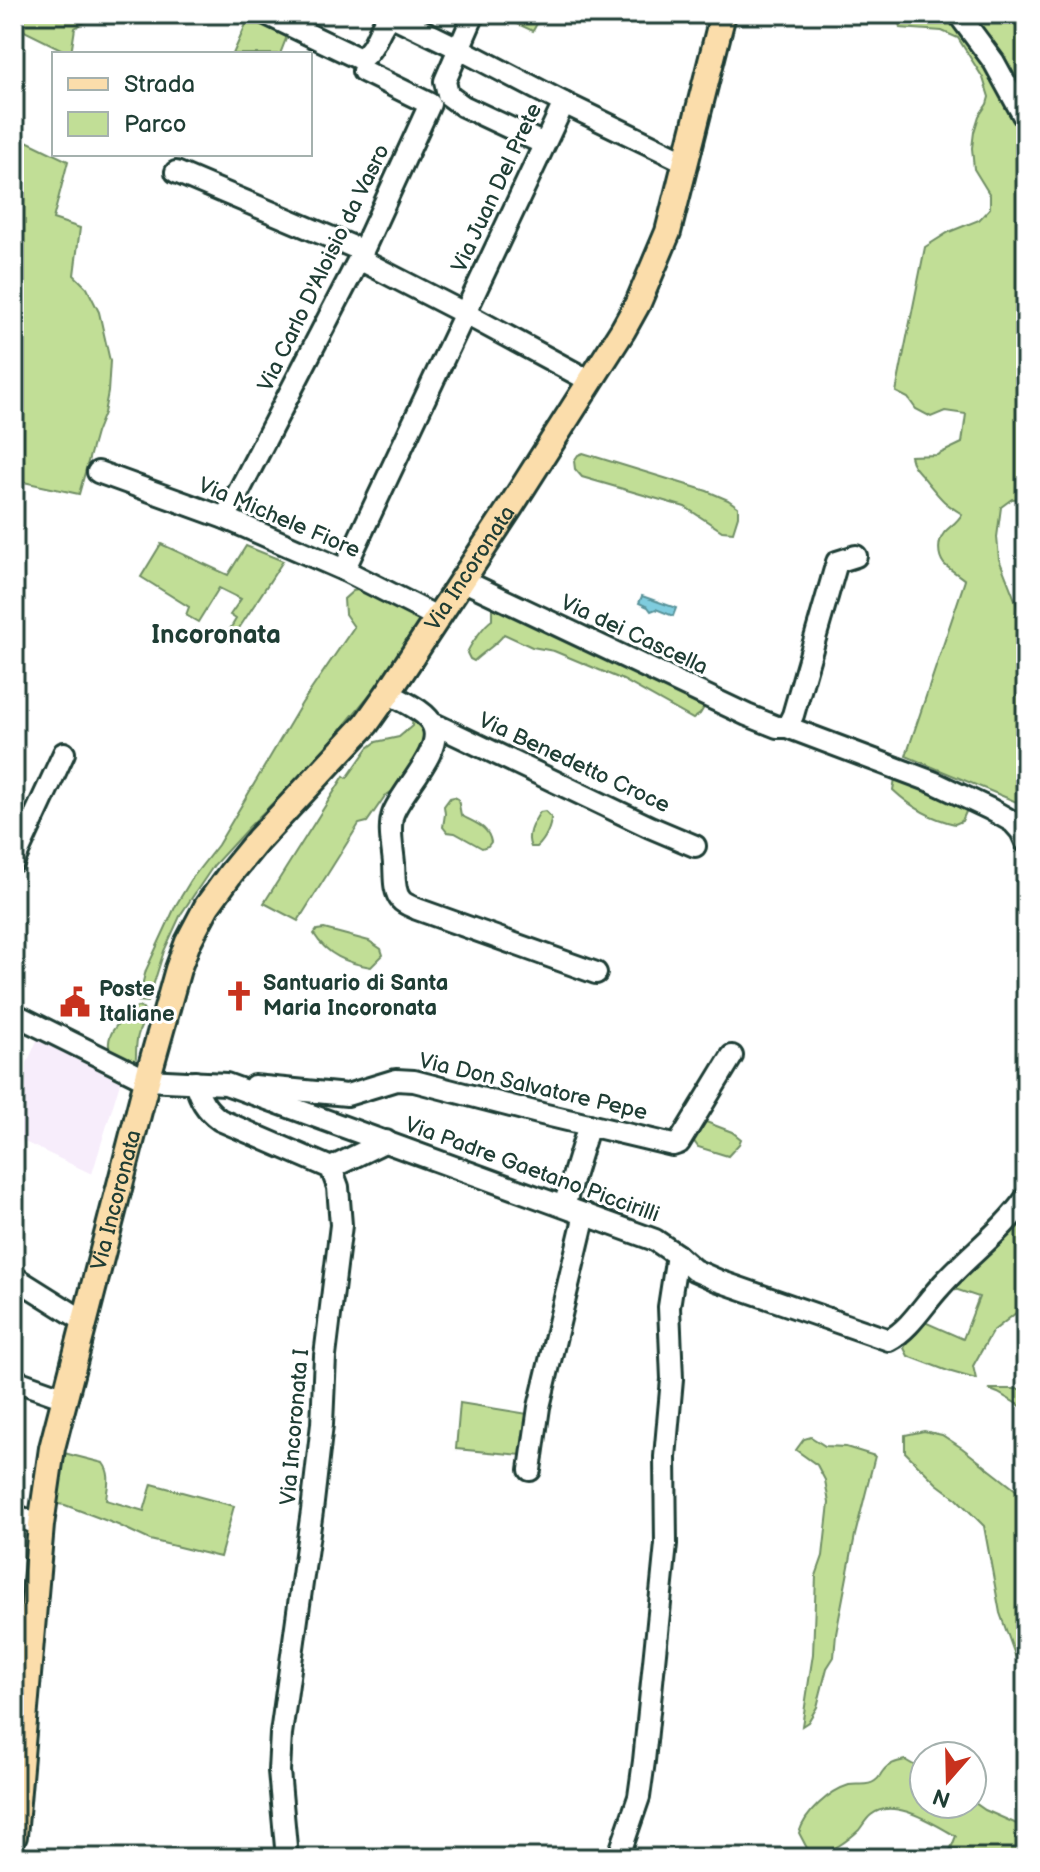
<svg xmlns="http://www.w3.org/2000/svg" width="1040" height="1872" viewBox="0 0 1040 1872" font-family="'Balsamiq Sans',sans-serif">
<rect width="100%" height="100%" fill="#fff"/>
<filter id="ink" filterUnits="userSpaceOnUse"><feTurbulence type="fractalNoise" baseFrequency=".0125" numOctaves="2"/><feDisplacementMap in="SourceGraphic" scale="16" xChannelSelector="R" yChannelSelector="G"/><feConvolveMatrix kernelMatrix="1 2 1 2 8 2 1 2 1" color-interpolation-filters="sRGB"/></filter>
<g filter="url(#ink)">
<path fill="#f7edfb" d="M39 1036 122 1076 92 1174 14 1137V1092Z"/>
<g fill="#c1de96" stroke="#708e65" stroke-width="2">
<path d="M14 14H107L99 19H91L75 28 71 54H65L63 50 14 26Z"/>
<path d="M512 14H542L533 31 509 20Z"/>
<path d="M906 14H958L1026 119V498L1012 499 1001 507 997 537 999 559 1018 607 1026 620V822L1024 805 906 756 965 580C959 575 949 569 944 564 937 555 938 541 944 533 950 526 957 523 962 514 943 502 942 500 928 483 921 473 912 468 910 456L937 455 962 443 966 414 945 411 931 417 916 409 908 398 896 392 925 247 949 232 979 220 990 208V195L974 169 972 148 974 132 979 116 987 104 989 97 983 78 958 38 942 31 900 28 899 21Z"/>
<path d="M963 14H1026V90L1017 91Z"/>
<path d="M250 15 289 31 280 54H233Z"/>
<path d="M14 135 68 161 53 219 80 228 74 275 87 288 99 312 110 361 108 392 104 413 96 433 79 494 14 480Z"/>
<path d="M583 453 707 491 728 500 738 507V516L733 532 722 531 685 507 582 477 575 469 574 461 578 455Z"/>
<path d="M161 544 228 575 246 546 283 561 230 642 224 639 236 619 230 615 241 599 219 588 198 622 186 615 189 607 141 577Z"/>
<path d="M362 589 425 618 410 636 376 687 319 756 248 828 214 865 181 914 164 951 148 1002 138 1001 146 970 176 905 193 877 218 845 302 703 354 627 345 614 344 599 353 591Z"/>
<path d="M494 603 706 704 700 714 693 719 623 680 554 651 532 647 504 634C499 643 483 652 474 661L470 659 467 653C470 645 485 624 492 620V609Z"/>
<path d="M413 716 432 729 424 756 397 788 385 796 367 822 359 824 298 921 264 903 344 776 347 778 368 748 376 742 399 737 412 726Z"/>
<path d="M896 773 969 805 962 821 955 824C932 819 910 806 893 790Z"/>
<path d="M454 797 458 799 461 815C473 823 488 825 491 842L488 846 482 848 455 833 447 832 443 827 445 814 444 806 450 798Z"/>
<path d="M545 811 551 817C551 827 545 840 537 847H531C525 835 533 823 540 812Z"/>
<path d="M324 929 369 941 381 949 383 955 371 967C347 963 327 955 314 934L317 930Z"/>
<path d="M137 1007 142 1008 146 1014C144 1022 140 1027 138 1035 135 1045 137 1055 135 1065L114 1059C113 1054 110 1050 109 1046 107 1029 126 1016 137 1007Z"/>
<path d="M706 1122 732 1132 741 1139 739 1144 728 1156 698 1147 693 1140C695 1131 698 1126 706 1122Z"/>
<path d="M1026 1205V1305L992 1332 973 1366 976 1379 948 1371 908 1356 904 1348 918 1319 963 1339 979 1297 946 1286Z"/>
<path d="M988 1389H1026V1409L998 1393Z"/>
<path d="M460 1403 528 1414 522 1455 456 1449Z"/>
<path d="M924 1431 942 1435 962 1448 1026 1498V1551L1020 1566 1026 1596V1686L1000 1613 984 1526 957 1499 937 1484 905 1452V1435Z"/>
<path d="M811 1437 825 1446 846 1447 875 1456 855 1535 836 1634 834 1657 827 1668 817 1707 808 1722 802 1726 813 1654 816 1576 823 1556 829 1503 825 1480 817 1465 796 1450 804 1439Z"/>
<path d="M60 1452 103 1463C112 1475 107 1487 106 1500L144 1511 152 1484 234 1506 220 1557 150 1540 118 1525 65 1505 50 1503Z"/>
<path d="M905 1760 924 1771V1804H972V1801L985 1810 1026 1828V1858H947L956 1836C935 1825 893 1796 871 1815 866 1819 863 1825 859 1830 845 1843 835 1849 817 1856L808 1850 799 1833C805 1813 829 1791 849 1785 858 1783 867 1787 875 1781 880 1778 879 1776 883 1771 888 1764 896 1762 905 1760Z"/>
</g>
<path fill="#7fccde" stroke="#59939a" stroke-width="2" d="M642 596 676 608 673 616 656 609 651 611 648 607 639 603Z"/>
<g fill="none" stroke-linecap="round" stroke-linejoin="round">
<g stroke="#1f3d34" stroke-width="26">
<g id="minor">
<path d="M266 14 360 59C378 48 377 25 392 16L458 48 564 103 686 162"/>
<path d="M474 14 445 81 448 95 463 106 544 144"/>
<path d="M960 14 962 19 994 62 1023 115 1026 117"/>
<path d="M176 172 363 251"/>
<path d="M359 259 464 313 590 381"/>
<path d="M98 472 225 518 344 570 437 617"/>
<path d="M225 518 359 259 430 104 363 71"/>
<path d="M344 570 564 103"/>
<path d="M462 580 747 715 777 727H787L793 715 837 562 856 556"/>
<path d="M388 693C402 701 427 711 433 726 444 750 401 791 393 814 388 829 393 849 394 864 395 875 393 891 401 900 404 904 413 907 417 909L596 973"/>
<path d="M432 723 650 827 695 846"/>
<path d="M787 727 933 782 990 809 1013 822 1021 831 1026 842"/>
<path d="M14 861 64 753"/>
<path d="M14 1014 147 1080 226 1084 655 1240 677 1255 694 1270 719 1281 889 1340C910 1329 924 1304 940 1287 967 1256 1002 1232 1026 1198"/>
<path d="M195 1082C200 1099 205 1109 220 1120L331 1168 338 1187 341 1225 325 1356 322 1424 312 1511 281 1734 279 1771 287 1858"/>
<path d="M254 1086 347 1095 396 1080 414 1081 542 1114 673 1145 679 1143 732 1056"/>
<path d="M331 1168 386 1141"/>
<path d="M564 1206 589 1125"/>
<path d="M14 1277 84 1321"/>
<path d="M14 1380 65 1398"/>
<path d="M530 1470 539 1407 585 1214"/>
<path d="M14 1515 41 1525"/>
<path d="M618 1858 639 1797 644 1761 666 1544 665 1457 672 1379 669 1307 677 1255"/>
</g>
</g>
<g stroke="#1f3d34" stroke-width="30">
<g id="major">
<path id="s1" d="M14 1836 41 1525 52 1448 147 1080 178 969 188 942 207 906 231 873 258 840 366 724 388 693 511 506 623 330 638 303 668 232 723 14"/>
</g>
</g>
<use href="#minor" stroke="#fff" stroke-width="20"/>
<use href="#major" stroke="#fbddab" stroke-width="24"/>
</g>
</g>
<defs>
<g id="church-bare" transform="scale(2.4)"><path d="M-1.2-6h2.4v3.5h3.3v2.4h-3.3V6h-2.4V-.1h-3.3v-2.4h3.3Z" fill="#c8321e" stroke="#fff" stroke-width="2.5" paint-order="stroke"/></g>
<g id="civic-bare" transform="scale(2.4)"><path d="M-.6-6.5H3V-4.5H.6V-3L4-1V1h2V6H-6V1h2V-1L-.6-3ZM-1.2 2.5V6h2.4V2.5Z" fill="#c8321e" stroke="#fff" stroke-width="2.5" paint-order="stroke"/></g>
</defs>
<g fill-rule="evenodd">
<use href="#church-bare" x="239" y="996"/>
<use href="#civic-bare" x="75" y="1002"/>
</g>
<g text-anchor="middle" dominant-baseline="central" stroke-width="6" stroke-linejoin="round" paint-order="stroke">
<g font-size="22" fill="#1f3d34" stroke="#fff">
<text transform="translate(497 188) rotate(-65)">Via Juan Del Prete</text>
<text transform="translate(324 268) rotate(-64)">Via Carlo D'Aloisio da Vasro</text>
<text transform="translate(279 518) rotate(23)">Via Michele Fiore</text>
<text stroke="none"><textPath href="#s1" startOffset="1384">Via Incoronata</textPath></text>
<text transform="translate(634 635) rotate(25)">Via dei Cascella</text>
<text transform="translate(574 763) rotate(25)">Via Benedetto Croce</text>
<text transform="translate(533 1087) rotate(13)">Via Don Salvatore Pepe</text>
<text transform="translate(532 1170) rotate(20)">Via Padre Gaetano Piccirilli</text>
<text stroke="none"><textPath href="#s1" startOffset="646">Via Incoronata</textPath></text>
<text transform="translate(295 1427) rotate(-85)">Via Incoronata I</text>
</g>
<g font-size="22" font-weight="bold" fill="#1f3d34" stroke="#fff" text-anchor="start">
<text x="263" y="983">Santuario di Santa<tspan x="263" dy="25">Maria Incoronata</tspan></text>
<text x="99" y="989">Poste<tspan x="99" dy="25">Italiane</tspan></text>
</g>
<g font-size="26" font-weight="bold" fill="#1f3d34" stroke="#fff">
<text x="216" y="635">Incoronata</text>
</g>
</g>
<rect width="1040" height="1872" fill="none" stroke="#fff" stroke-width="48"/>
<rect x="24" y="24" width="992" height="1824" fill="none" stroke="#1f3d34" stroke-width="3" filter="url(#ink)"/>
<rect x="52" y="52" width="260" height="104" fill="#ffffff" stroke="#a5b1ae" stroke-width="2"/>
<rect x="68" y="78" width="40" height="12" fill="#fbddab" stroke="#a5b1ae" stroke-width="2"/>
<text x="124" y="92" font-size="24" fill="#1f3d34">Strada</text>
<rect x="68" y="112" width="40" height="24" fill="#c1de96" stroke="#a5b1ae" stroke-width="2"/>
<text x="124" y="132" font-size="24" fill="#1f3d34">Parco</text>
<g transform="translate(948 1780) rotate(200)"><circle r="38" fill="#ffffff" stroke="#a5b1ae" stroke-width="2"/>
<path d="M0-6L14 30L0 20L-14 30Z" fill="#c8321e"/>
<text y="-12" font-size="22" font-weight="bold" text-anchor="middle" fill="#1f3d34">N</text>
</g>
</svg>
